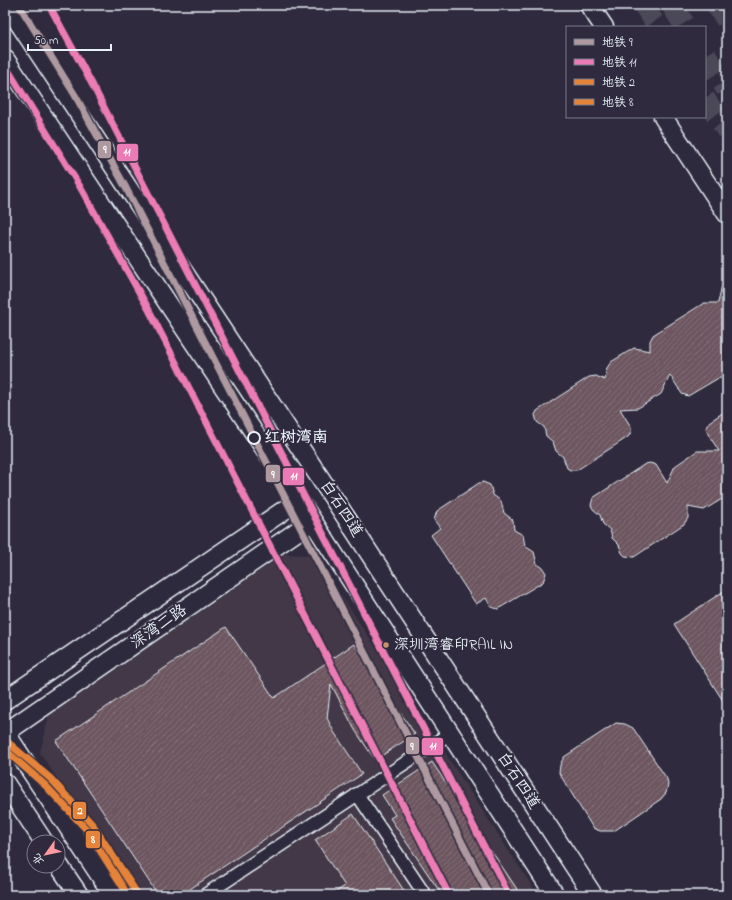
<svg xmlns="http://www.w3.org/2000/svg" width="732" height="900" viewBox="0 0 732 900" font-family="'Indie Flower','LXGW WenKai TC',sans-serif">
<defs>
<pattern id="building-hatch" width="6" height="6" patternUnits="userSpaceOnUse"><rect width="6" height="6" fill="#6d565f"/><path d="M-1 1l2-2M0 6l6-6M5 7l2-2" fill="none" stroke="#826f77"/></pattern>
</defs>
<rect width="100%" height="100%" fill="#2f2a3d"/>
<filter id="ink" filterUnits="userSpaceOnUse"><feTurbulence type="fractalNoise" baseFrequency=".025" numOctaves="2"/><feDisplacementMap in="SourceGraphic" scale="8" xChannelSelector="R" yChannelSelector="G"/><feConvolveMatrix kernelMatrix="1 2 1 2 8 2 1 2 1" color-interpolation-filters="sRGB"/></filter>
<g filter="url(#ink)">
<path fill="#423747" d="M283 554 315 555 538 895H135L40 753 49 715Z"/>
<g fill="url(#building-hatch)" stroke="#e8f1f8">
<path d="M723 280H727V373L688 396 682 394 670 375 661 394 638 408 620 409 631 427V433L628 437 577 470H570L567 468 563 457 556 451 553 442 546 436 544 427 537 422 535 415 537 411 589 377 596 376 605 380 607 368 611 362 634 348 650 351V341L653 335 704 303H718Z"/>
<path d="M727 410V496L704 510 688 507V518L684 524 634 557 625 556 622 553 619 545 612 538 610 530 603 524 600 515 593 509 591 505 593 498 645 464 650 463 656 465 667 483 675 466 697 451H719L708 434 706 428 709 422Z"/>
<path d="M483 482 490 485 493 495 501 501 504 513 513 520 514 530 523 535 525 546 534 552 537 564 542 567 546 573 543 582 498 609 491 607 486 598 476 604 431 535 440 528 434 520 437 511 479 483Z"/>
<path d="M727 589V707L674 624Z"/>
<path d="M226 627 274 698 354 644 415 734 375 760 355 730 331 684 327 718 334 732 362 774 181 895H158L56 741Z"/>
<path d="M616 723 625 724 633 728 667 779 668 785 666 793 661 799 614 831H600L593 828 559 773 560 765 564 757Z"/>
<path d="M432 762 521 895H442L390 818 395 815 382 795Z"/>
<path d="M353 814 407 895H331L345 886 315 840Z"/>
</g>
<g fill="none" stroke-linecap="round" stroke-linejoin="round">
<g stroke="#4b4859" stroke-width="20" stroke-dasharray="20 10" stroke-linecap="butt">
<path d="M643 5 658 27"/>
<path d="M705 98 727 132"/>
</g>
<g stroke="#4b4859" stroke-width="22" stroke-dasharray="22 11" stroke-linecap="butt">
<path d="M672 5 686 27"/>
<path d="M717 5 727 20"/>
<path d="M705 55 727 89"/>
</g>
<g stroke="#e8f1f8" stroke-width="15">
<g id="street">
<path d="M357 794 425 895"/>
<path d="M205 895 449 734"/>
</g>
</g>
<g stroke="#e8f1f8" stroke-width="21">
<g id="secondary">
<path d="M7 5 330 493 593 895"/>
<path d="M589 5 604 27"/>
<path d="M5 59 299 500 555 895"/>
<path d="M663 117 727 214"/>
<path d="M5 700 299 500"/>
<path d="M5 732 113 895"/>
<path d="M5 733 312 521"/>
<path d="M5 783 44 842"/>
<path d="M58 864 79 895"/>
</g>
</g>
<use href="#street" stroke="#2f2a3d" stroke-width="12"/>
<use href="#secondary" stroke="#2f2a3d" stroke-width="18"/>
<g stroke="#2f2a3d" stroke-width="10">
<path id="metro-1" d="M19 5 75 95 126 188 489 895"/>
</g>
<g stroke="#2f2a3d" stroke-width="10">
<g id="metro-2">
<path d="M49 5 92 84 509 895"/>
<path d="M5 65 79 185 148 308 449 895"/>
</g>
</g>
<g stroke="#2f2a3d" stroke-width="10">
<path id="metro-3" d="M5 740 51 779 93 825 138 895"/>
</g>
<g stroke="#2f2a3d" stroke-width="10">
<path id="metro-4" d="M5 750 45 785 87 830 128 895"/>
</g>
<use href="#metro-1" stroke="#ad999f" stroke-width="7"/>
<use href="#metro-2" stroke="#eb7bb4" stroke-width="7"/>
<use href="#metro-3" stroke="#e6833a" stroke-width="7"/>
<use href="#metro-4" stroke="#e6833a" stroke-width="7"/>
</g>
</g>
<circle fill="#2f2a3d" stroke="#e8f1f8" stroke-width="2" cx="254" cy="438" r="6"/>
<circle fill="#c7916a" stroke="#2f2a3d" stroke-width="1.5" cx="386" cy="645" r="3.5"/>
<g text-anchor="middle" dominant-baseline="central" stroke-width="4" stroke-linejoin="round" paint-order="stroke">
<g font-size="15" fill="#e8f1f8" stroke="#2f2a3d" text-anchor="start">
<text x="394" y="645">深圳湾睿印RAIL IN</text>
</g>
<g font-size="16" font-weight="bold" fill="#e8f1f8" stroke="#2f2a3d" text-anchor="start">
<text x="264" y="438">红树湾南</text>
</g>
<g font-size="16" fill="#e8f1f8" stroke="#2f2a3d">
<text transform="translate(341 509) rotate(57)">白石四道</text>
<text transform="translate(159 627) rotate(-35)">深湾二路</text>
<text transform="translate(518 781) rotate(57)">白石四道</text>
</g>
</g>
<g stroke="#2f2a3d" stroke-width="1.5">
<rect x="97" y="140" width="15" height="19" rx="4" fill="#ad999f"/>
<rect x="116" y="143" width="23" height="19" rx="4" fill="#eb7bb4"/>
<rect x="265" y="464" width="16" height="19" rx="4" fill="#ad999f"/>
<rect x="282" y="467" width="23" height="19" rx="4" fill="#eb7bb4"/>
<rect x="405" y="736" width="15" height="19" rx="4" fill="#ad999f"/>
<rect x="421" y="737" width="23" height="19" rx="4" fill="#eb7bb4"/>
<rect x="72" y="801" width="15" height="19" rx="4" fill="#e6833a"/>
<rect x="85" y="830" width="16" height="19" rx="4" fill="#e6833a"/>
</g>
<g font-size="11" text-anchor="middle" font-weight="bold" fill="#fff">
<text x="105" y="153">9</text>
<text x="127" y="156">11</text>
<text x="273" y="478">9</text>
<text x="294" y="480">11</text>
<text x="412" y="750">9</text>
<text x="433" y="750">11</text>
<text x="80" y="814">2</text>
<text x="93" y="843">8</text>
</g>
<rect width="732" height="900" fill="none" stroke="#2f2a3d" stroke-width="20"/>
<rect x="10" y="10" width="712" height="880" fill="none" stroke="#e8f1f8" stroke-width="1.5" filter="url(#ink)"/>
<rect x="566" y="26" width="140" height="92" fill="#2f2a3d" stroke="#797a88"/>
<rect x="574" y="39" width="20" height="6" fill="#ad999f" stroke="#797a88"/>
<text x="602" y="46" font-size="12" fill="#e8f1f8">地铁 9</text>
<rect x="574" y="59" width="20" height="6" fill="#eb7bb4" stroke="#797a88"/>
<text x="602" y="66" font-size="12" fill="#e8f1f8">地铁 11</text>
<rect x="574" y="79" width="20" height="6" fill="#e6833a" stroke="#797a88"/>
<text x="602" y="86" font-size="12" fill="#e8f1f8">地铁 2</text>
<rect x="574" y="99" width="20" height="6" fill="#e6833a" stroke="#797a88"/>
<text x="602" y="106" font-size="12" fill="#e8f1f8">地铁 8</text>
<g transform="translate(46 854) rotate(237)"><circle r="19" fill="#2f2a3d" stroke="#797a88"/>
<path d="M0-3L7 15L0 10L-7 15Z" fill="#ff9aa2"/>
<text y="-6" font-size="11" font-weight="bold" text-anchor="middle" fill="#e8f1f8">北</text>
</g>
<path d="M28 44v6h83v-6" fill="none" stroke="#e8f1f8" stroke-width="2"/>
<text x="34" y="44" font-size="12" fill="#e8f1f8" stroke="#2f2a3d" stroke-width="3" paint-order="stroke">50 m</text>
</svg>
